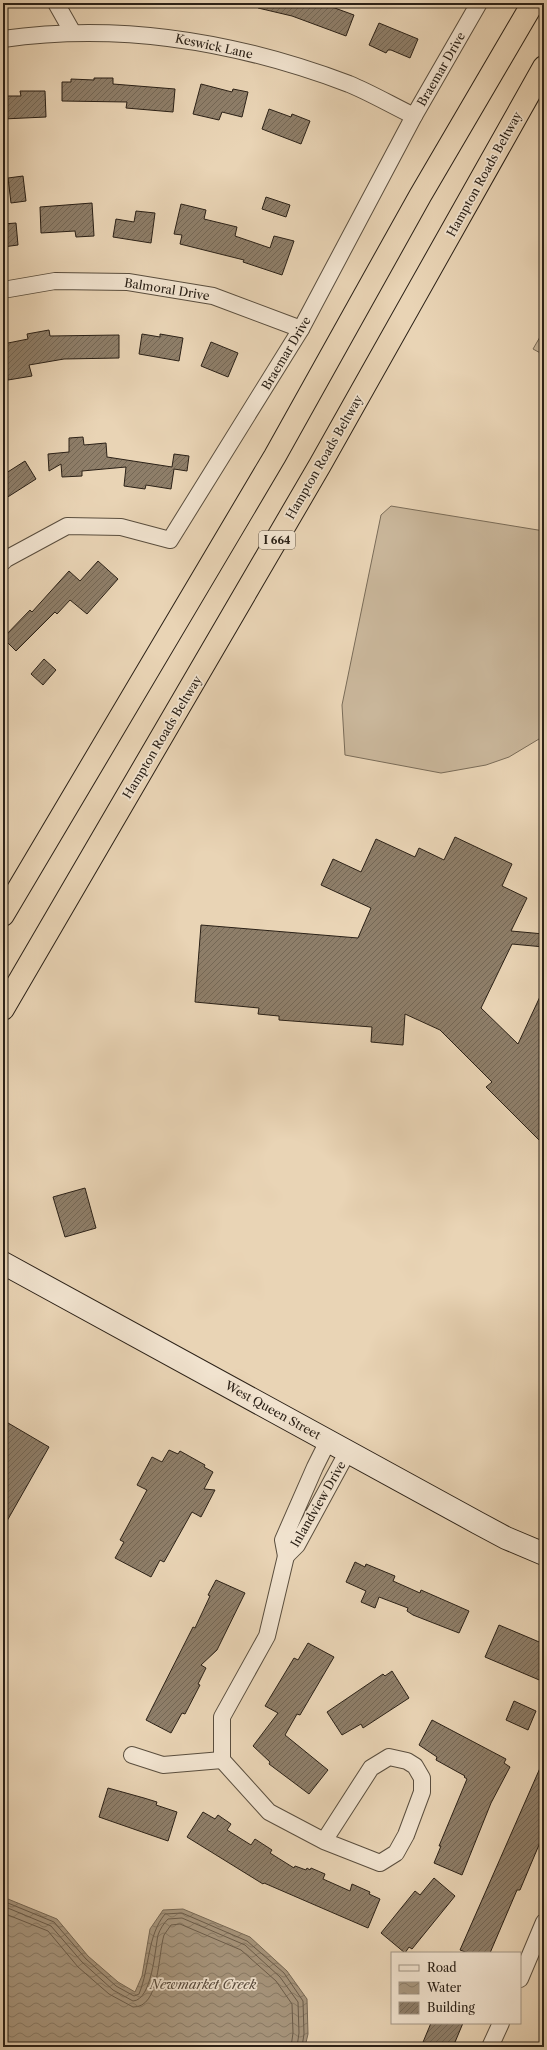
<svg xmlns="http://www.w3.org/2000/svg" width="547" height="2050" viewBox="0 0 547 2050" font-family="'Libre Caslon Text',serif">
<defs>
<pattern id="water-waves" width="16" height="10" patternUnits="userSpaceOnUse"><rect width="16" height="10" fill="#a8977f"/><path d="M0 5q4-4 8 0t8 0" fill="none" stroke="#897b67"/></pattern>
<pattern id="building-hatch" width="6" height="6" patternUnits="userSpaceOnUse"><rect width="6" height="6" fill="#8e7e69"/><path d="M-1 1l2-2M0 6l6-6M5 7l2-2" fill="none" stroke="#746755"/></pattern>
</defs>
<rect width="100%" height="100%" fill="#e9d4b5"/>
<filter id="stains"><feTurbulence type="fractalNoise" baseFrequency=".005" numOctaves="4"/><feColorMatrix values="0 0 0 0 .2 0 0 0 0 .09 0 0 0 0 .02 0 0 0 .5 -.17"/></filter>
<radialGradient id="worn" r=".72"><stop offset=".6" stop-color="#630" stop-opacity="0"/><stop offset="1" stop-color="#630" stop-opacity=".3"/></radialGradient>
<g fill="#c9b69a" stroke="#7a6c58">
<path d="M544 330V355L533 349Z"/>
<path d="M391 506 544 531V736L509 757 486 765 441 773 345 755 342 705 381 515Z"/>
</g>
<path fill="url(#water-waves)" stroke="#766855" d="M3 1897 57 1919 88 1956 118 1982 135 1992 142 1976 150 1929 163 1910 183 1909 250 1937 287 1971 307 1999 308 2034 305 2047H3Z"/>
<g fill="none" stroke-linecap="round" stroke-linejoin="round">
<g stroke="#6a5c4b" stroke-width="1">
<path d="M3 1901 54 1922 86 1959 116 1986 134 1996 139 1994C150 1967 147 1936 165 1914L182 1913 247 1941 284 1973 303 2001 304 2034 302 2047"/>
<path d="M3 1906 51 1926 82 1962 113 1990 133 2001C152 2000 155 1949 158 1935 160 1929 164 1923 168 1919L182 1918 245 1945 280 1977 298 2002 299 2033 297 2047"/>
<path d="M3 1913 48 1931 78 1967 109 1994 133 2007C160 2008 158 1954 164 1935 166 1932 169 1928 171 1925L180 1924 241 1950 276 1981 292 2004 293 2033 291 2047"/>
</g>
</g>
<g fill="url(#building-hatch)" stroke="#2b2117">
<path d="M258 3H321L354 15 346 36 292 16 258 8Z"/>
<path d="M379 23 418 39 410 58 391 50H388L386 53 369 45Z"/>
<path d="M94 78H113V84L175 89 173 112 126 108 127 102 62 101V82H71V79L94 80Z"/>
<path d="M201 84 232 92 233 89 248 92 242 117 222 112 219 120 193 114Z"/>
<path d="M20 91H45L46 117 3 119V96H21Z"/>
<path d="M269 109 291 117 292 114 310 121 301 144 262 129Z"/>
<path d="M23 176 26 201 11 203 8 178Z"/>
<path d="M266 197 290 205 286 217 262 209Z"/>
<path d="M92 203 94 236 76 237 75 231 41 233 40 207Z"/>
<path d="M181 204 206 210 204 219 237 227 235 236 270 248 274 236 294 241 282 275 243 262 244 260 180 244 182 235 174 234Z"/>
<path d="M136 211 155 213 151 243 113 237 116 219 134 222Z"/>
<path d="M16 223 18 245 3 247V224Z"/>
<path d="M49 330 50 336 119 335V358L64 359 29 365 32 376 8 380 3 344 28 339 27 334Z"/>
<path d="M142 334 160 337V334L183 338 179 361 139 354Z"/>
<path d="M211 342 238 353 228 377 201 366Z"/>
<path d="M83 437 84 445 106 443 107 457 172 467 174 454 189 456 187 471 174 469 171 489 146 485 145 489 124 486 126 467 82 471V476L62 477 61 464 49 471 48 454 69 452V438Z"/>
<path d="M25 461 36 479 3 500V475Z"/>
<path d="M98 561 118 579 87 614 70 600 57 614 55 612 16 651 3 638 30 610 32 612 69 571 80 581Z"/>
<path d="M44 659 56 670 43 685 31 674Z"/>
<path d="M455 837 512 864 502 886 527 898 511 931 544 934V947L512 944 481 1008 518 1044 544 988V1145L486 1087 492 1082 440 1030 405 1014 403 1045 371 1042 372 1027 279 1020V1016L258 1014 259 1008 195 1002 201 925 358 938 371 908 321 885 333 859 361 872 376 839 415 857 419 848 444 860Z"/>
<path d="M85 1188 96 1228 65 1237 53 1197Z"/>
<path d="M3 1420 49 1447 3 1528Z"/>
<path d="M169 1450 178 1454 180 1451 205 1465 204 1467 213 1472 204 1489 215 1490 201 1517 192 1512 164 1562 160 1560 151 1577 115 1558 124 1542 120 1540 147 1490 137 1485 152 1457 162 1462Z"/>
<path d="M355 1562 365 1567 366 1564 395 1576 393 1581 420 1593 421 1590 469 1611 459 1633 413 1615 407 1611 408 1608 379 1597 375 1608 361 1602 366 1591 346 1582Z"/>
<path d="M216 1580 245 1593 217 1650 201 1665 206 1668 198 1684 200 1685 185 1714 182 1713 171 1733 146 1720 193 1627 195 1628 210 1596 208 1595Z"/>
<path d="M499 1625 544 1644V1682L485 1657Z"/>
<path d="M308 1643 334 1657 300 1715 297 1714 285 1735 328 1770 309 1794 269 1764 270 1762 253 1746 278 1713 265 1706 294 1658 298 1660Z"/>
<path d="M392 1671 409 1698 363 1728 361 1724 342 1735 327 1712 383 1674 385 1676Z"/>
<path d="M514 1701 536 1711 528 1730 506 1720Z"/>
<path d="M432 1720 506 1759 504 1763 510 1767 491 1803 462 1875 434 1863 441 1846H439L467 1779 464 1777 465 1776 436 1760 437 1757 419 1745Z"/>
<path d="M544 1759V1833L520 1890H517L490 1953H468L460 1950Z"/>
<path d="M108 1788 144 1798 157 1802 156 1805 177 1812 168 1841 99 1817Z"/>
<path d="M203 1812 215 1819 218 1815 231 1824 227 1830 251 1845 255 1839 272 1850 270 1853 294 1868 295 1866 306 1870 307 1868 310 1870 311 1868 325 1874 323 1879 350 1891 352 1884 370 1892 369 1894 380 1899 368 1928 264 1883 263 1884 187 1837Z"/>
<path d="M434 1878 455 1896 412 1949 409 1947 405 1953 381 1933 415 1891 420 1895Z"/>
<path d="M431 2023H463L453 2047H421Z"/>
</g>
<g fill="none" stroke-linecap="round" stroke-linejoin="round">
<g stroke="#5a4e3e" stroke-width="18">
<g id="minor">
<path d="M56 3 73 33"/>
<path d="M3 39C121 22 238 42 349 84 371 93 393 106 414 116"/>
<path d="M3 290 55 281 128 282 213 296 301 329"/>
<path d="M3 562 6 559 67 526 121 527 170 540 301 329 414 116 479 3"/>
<path d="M328 1441 315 1467 283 1540 286 1556 297 1545 348 1451"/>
<path d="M286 1556 267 1636 222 1717V1760L269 1812 324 1841 380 1863 396 1853 406 1835 422 1792V1778L415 1766 407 1761 389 1757 371 1768 324 1841"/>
<path d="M132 1755 163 1765 222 1760"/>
<path d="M520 1979 544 1922"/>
<path d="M490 2047 501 2023"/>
</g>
</g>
<g stroke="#2b2117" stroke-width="24">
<path id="secondary" d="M3 1263 478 1523 506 1538 544 1554"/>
</g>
<g stroke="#2b2117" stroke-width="24">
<g id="motorway">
<path d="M3 915 275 456 420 196 533 3"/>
<path d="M3 1009 320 465 544 67"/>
</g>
</g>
<use href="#minor" stroke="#f1e3cf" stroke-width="16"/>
<use href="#secondary" stroke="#f1e3cf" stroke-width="22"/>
<use href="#motorway" stroke="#e9d4b5" stroke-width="22"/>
</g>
<g text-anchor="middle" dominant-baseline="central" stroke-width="3.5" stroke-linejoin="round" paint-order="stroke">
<rect fill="#f1e3cf" stroke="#665b4e" stroke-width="1" x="259" y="531" width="36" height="18" rx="3"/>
<g font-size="11" font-weight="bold" fill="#2b2117">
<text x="277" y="540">I 664</text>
</g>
<g font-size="12" fill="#2b2117" stroke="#f1e3cf">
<text transform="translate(214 46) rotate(12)">Keswick Lane</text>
<text transform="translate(441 69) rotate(-60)">Braemar Drive</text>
<text transform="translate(484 174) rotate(-61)">Hampton Roads Beltway</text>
<text transform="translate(167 289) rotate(9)">Balmoral Drive</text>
<text transform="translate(286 353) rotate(-59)">Braemar Drive</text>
<text transform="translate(324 457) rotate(-60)">Hampton Roads Beltway</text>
<text transform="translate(162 737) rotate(-59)">Hampton Roads Beltway</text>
<text transform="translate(273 1410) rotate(29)">West Queen Street</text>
<text transform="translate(318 1504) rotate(-60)">Inlandview Drive</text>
</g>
<g font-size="13" font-style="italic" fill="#574a3b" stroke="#f1e3cf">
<text x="203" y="1984">Newmarket Creek</text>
</g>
</g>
<rect width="547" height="2050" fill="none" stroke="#e9d4b5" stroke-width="16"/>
<rect x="4" y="4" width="539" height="2042" fill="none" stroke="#2b2117" stroke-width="2"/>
<rect x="8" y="8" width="531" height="2034" fill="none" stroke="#2b2117"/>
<rect x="391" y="1952" width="130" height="72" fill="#f1e3cf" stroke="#a29585"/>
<rect x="399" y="1965" width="20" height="6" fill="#f1e3cf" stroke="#a29585"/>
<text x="427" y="1972" font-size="12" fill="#2b2117">Road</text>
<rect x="399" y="1982" width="20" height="12" fill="url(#water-waves)" stroke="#a29585"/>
<text x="427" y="1992" font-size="12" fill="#2b2117">Water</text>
<rect x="399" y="2002" width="20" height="12" fill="url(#building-hatch)" stroke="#a29585"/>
<text x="427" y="2012" font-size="12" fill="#2b2117">Building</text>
<rect width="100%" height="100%" filter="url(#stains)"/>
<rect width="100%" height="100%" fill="url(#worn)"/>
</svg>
